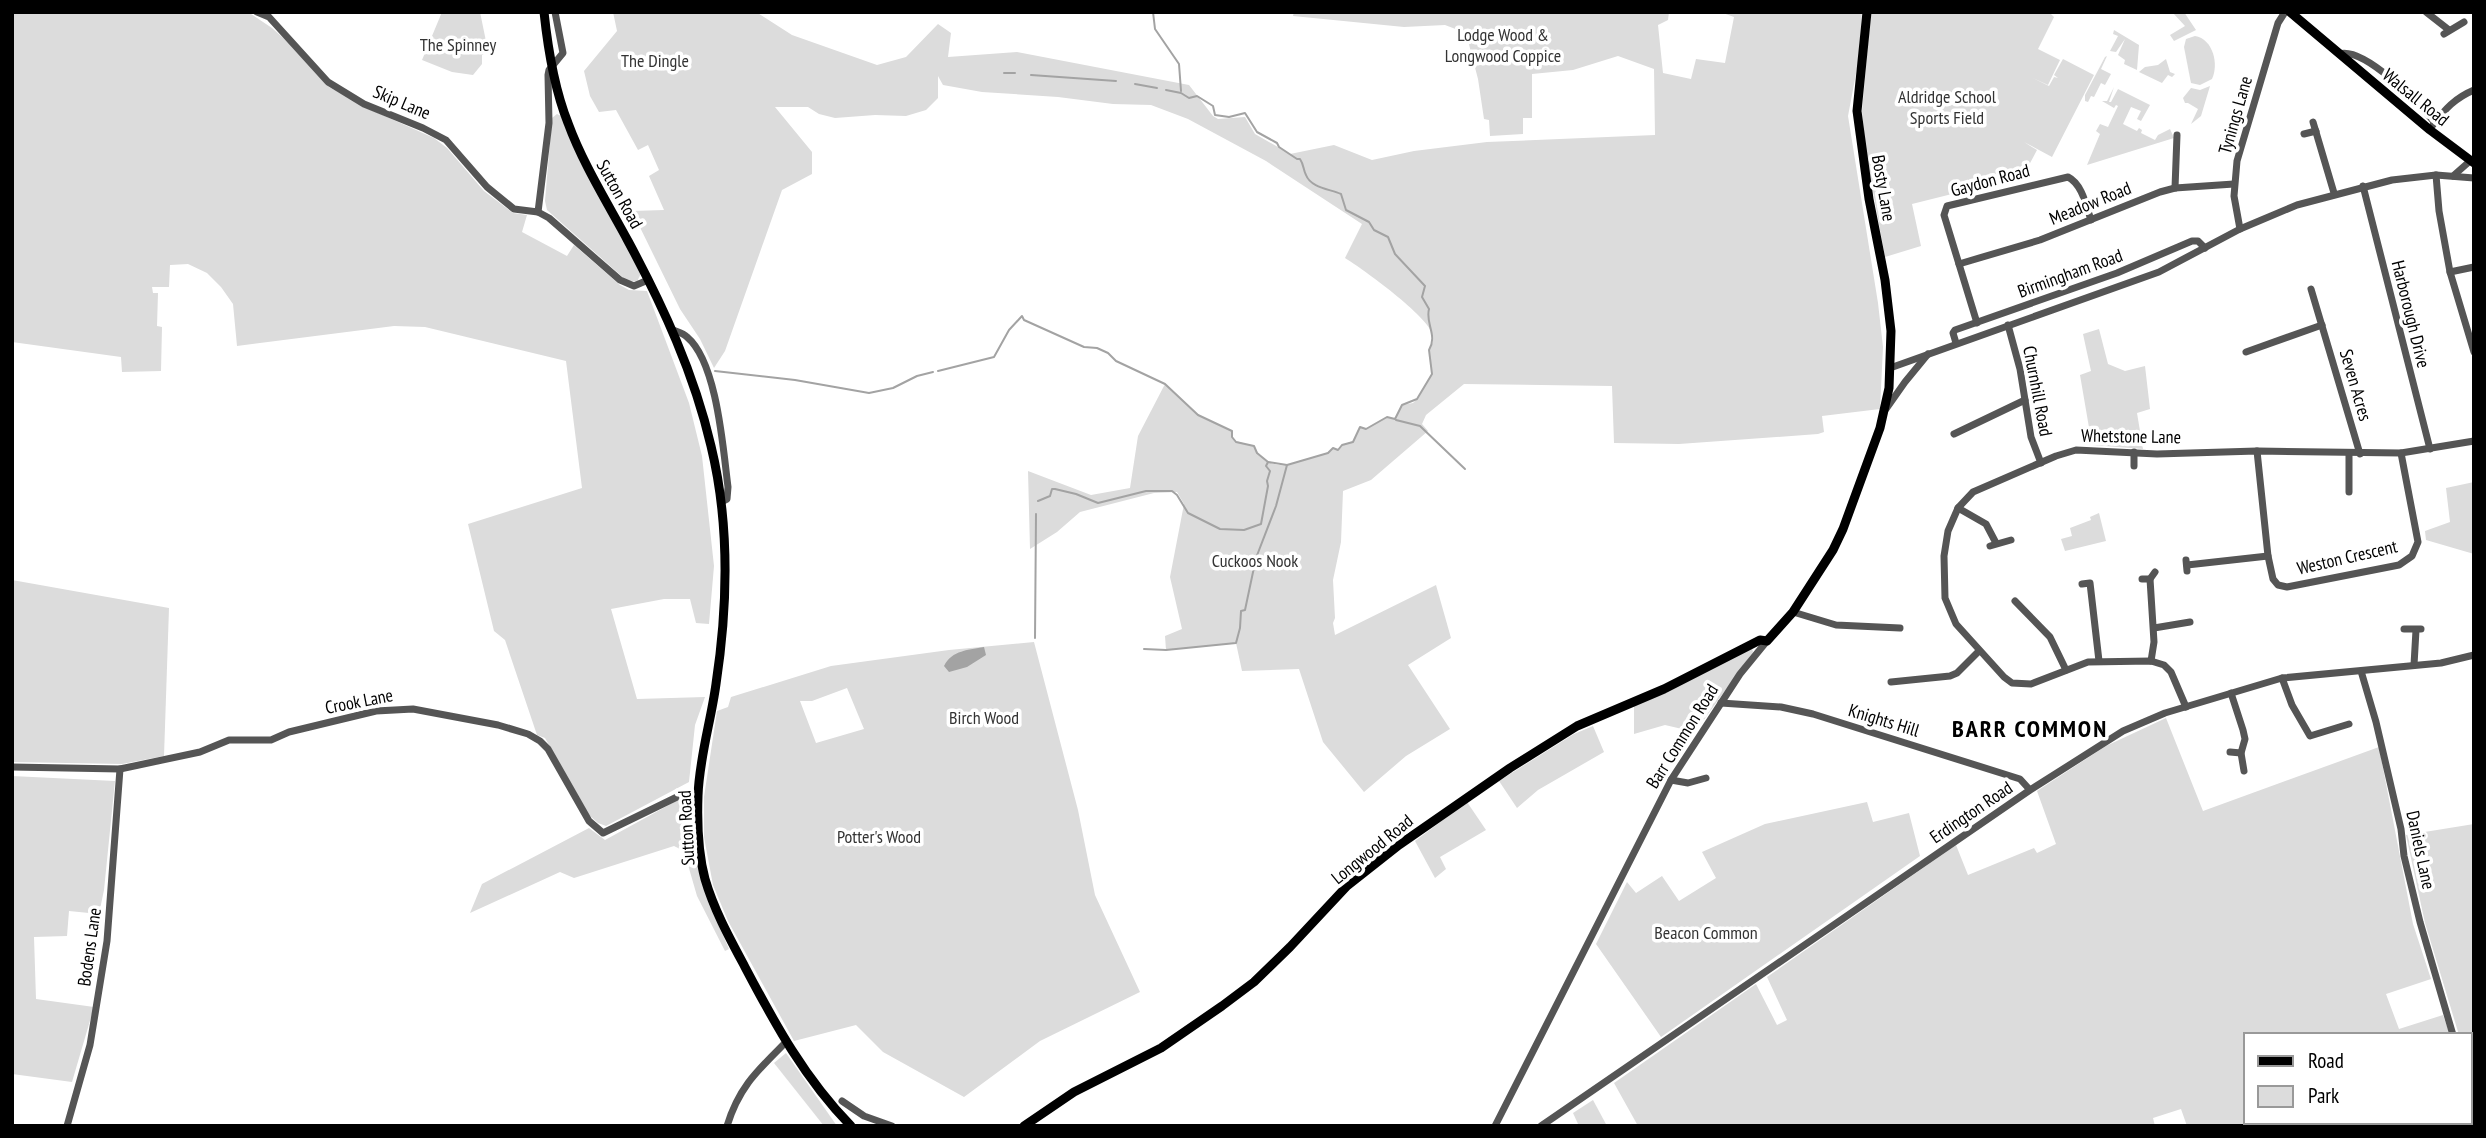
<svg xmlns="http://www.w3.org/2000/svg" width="2486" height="1138" viewBox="0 0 2486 1138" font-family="'PT Sans Narrow',sans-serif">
<rect width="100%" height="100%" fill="#fff"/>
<g fill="#dcdcdc" fill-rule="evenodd">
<path d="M12 12H248L272 28 290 44 329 87 369 109 434 138 447 148 484 191 513 213 527 215 522 232 567 256 574 245 620 285 629 290 647 291 689 403 702 456 714 566 709 624 696 623 690 599H664L611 609 637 699 705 697 695 725 689 782 606 826 598 823 589 815 545 738 537 735 505 640 494 631 468 524 582 488 566 361 425 327 394 326 237 346 233 304 221 287 207 273 188 264 170 265 169 287H152L153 293H158L157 326 162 327 161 371 122 372 121 357 12 342Z"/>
<path d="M442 12H480L488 51 482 55V64L473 75 452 72 422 60Z"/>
<path d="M613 12H756L792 35 877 65 906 57 938 24 951 33 948 57 1017 52 1189 85 1213 116 1218 119 1245 117 1255 134 1290 154 1334 145 1372 160 1414 151 1487 142 1655 135 1654 69 1618 56 1573 70 1532 74V118H1523V134L1490 136 1489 120 1484 119 1478 79 1466 33 1445 25 1404 27 1293 16 1294 12H1669L1668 20 1658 25 1663 73 1691 79 1696 59 1725 63 1734 17 1720 12H1862L1858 63 1848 116 1878 303 1883 347 1880 409 1822 416 1824 432 1818 434 1679 444 1614 443 1612 386 1464 384 1426 415 1422 424 1428 431 1371 480 1343 491 1341 542 1333 580 1335 618 1333 623 1335 635 1436 585 1451 638 1408 665 1450 729 1406 756 1364 792 1323 742 1299 669 1242 671 1236 643 1166 650 1165 636 1182 629 1170 577 1184 504 1177 492 1154 493 1080 512 1057 532 1030 549 1028 471 1091 495 1130 488 1138 436 1165 384 1198 415 1232 431V437L1236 441 1254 446C1259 458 1273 467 1286 465 1292 465 1297 461 1302 460 1312 458 1325 456 1333 448L1338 450 1342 445 1353 441 1360 427 1366 429 1387 417 1395 419 1402 405 1413 403 1419 397 1432 374 1429 350C1432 345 1434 341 1433 335 1428 316 1363 269 1345 258L1362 224 1266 161 1188 119 1151 105 1113 104 1058 97 982 92 943 85 938 76V98L926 110 906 116 875 115 835 118 819 114 808 107H775L812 152V174L782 190 725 351 714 368 700 339 680 309 632 211 664 210 649 176 659 170 648 145 638 150 616 110 599 112 590 96 584 71 617 31Z"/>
<path d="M1871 12H2049L2054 17 2038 49 2060 60 2048 85 2033 78 2049 86 2054 77 2058 78 2054 75 2063 59 2094 75 2052 157 2024 142 2037 150 2029 165 2028 175 1912 204 1921 246 1885 257 1866 154 1862 111Z"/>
<path d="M2184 12 2196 30 2174 41 2170 35 2185 26 2173 13Z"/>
<path d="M2114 30 2139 45 2137 70 2124 64 2125 60 2118 55 2125 39 2116 52 2110 51 2118 36 2113 34Z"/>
<path d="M2195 36C2213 39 2219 64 2212 79L2200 85 2191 83 2190 78 2184 47 2186 39Z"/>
<path d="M2107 56 2101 69 2111 74 2105 85 2101 83 2094 97 2091 96 2088 102 2085 101V95L2105 57Z"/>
<path d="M2166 59 2170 72 2175 74 2172 77 2168 75 2162 83 2139 72 2145 67 2158 65Z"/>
<path d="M2210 86 2201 116 2191 124 2198 109 2188 103H2185L2183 98 2191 88 2200 90Z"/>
<path d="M2114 87 2109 102H2111L2118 89 2150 105 2141 121 2137 119 2141 111 2131 107 2123 124 2137 131 2139 128 2142 130 2141 133 2155 140 2158 135 2170 129 2174 138 2087 165 2100 134 2096 131 2100 124 2108 127 2118 106 2116 105 2114 108 2102 101H2107Z"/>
<path d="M557 114 561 116 641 273 637 282 626 280 547 210 545 201 552 118Z"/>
<path d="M2099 329 2108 364 2125 371 2145 366 2150 409 2137 413 2143 449 2092 445 2080 375 2091 371 2083 334Z"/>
<path d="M2474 482V554L2426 540 2425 531 2450 522 2446 488Z"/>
<path d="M2099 513 2106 541 2065 551 2061 539 2072 536 2070 528 2091 520 2090 517Z"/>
<path d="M12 580 169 608 164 756 122 764 12 762Z"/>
<path d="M1034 642 1078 810 1095 895 1140 992 1040 1041 964 1097 883 1052 856 1025 794 1041 728 921 713 885 704 837V797L717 711 728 707 731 697 831 666 949 650ZM847 688 864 729 816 743 800 701H812Z"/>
<path d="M1752 648 1753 652 1695 732 1665 725 1634 734V705L1666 693 1668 690Z"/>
<path d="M2166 718 2203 811 2379 747 2413 924 2431 979 2386 994 2399 1029 2443 1015 2450 1035H2246V1122H2308L2309 1126H2187L2181 1109 2153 1118 2155 1126H1638L1614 1083 1756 984 1777 1025 1787 1020 1767 977 1956 845 1968 875 2034 848 2037 853 2056 844 2037 791 2106 746Z"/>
<path d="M1593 726 1604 752 1538 790 1517 808 1499 781 1574 734Z"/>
<path d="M12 776 115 781 104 890 99 914 69 911 67 936 34 937 36 999 94 1007 72 1082 12 1074Z"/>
<path d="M678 800 692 806 695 854 708 902 729 949 725 951 697 896 684 851 674 846 574 878 560 872 470 913 482 884 589 828 605 840Z"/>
<path d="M1467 802 1486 830 1440 857 1446 869 1435 878 1415 841Z"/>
<path d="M1867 802 1873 822 1909 813 1920 856 1661 1037 1596 944 1627 882 1636 893 1662 876 1679 901 1716 878 1702 852 1765 824Z"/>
<path d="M2474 824V1126H2469L2470 1035H2459L2425 923 2406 835Z"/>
<path d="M786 1053 837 1126H824L774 1063Z"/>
<path d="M1593 1100 1607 1126H1579L1573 1113Z"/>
<path d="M2349 1122H2463V1126H2348Z"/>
</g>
<path fill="#a3a3a3" d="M984 647 986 655 967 667 949 672 944 666C952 650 969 650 984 647Z"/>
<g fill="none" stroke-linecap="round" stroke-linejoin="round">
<g stroke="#a3a3a3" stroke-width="2">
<path d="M1153 12 1155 29 1179 64 1181 91"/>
<path d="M1004 73H1015"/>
<path d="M1031 75 1116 81"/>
<path d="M1135 84 1157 88"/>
<path d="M715 371 795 380 869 393 893 388 917 376 933 372"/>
<path d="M938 371 994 357 1009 330 1022 316 1024 320 1084 347 1097 348 1108 353 1116 361 1165 384 1198 415 1232 431V437L1236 442 1254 446 1257 453 1268 462"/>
<path d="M1396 420 1420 426 1465 469"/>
<path d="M1038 501 1050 496 1052 489H1055L1076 494 1098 503 1146 491H1172L1177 495 1188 513 1220 529 1244 530 1261 524 1268 486 1267 481 1270 471 1266 466 1268 462 1287 465 1328 453 1333 448 1338 450 1342 445 1353 442 1360 427 1366 429 1387 417 1395 419 1402 405 1417 399 1432 374 1429 350C1438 335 1425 324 1429 309L1422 297 1425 286 1395 254 1388 237 1374 230 1369 222 1346 210 1341 194C1330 189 1311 188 1306 175 1303 169 1304 165 1300 159H1297L1279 147 1277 143 1257 132 1245 113 1229 117 1215 115 1213 106 1197 96 1189 98 1181 93 1166 90"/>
<path d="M1035 638 1036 514"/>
<path d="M1144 649 1166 650 1236 643 1240 628 1241 611 1245 610 1256 558 1276 506 1287 465"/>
</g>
<g stroke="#555" stroke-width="7">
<path d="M257 12 269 17 328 82 364 104 423 128 446 140 487 187 514 209 538 212 549 218 620 280 634 286 648 280"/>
<path d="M2426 12 2449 30"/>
<path d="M2444 34 2464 22"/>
<path d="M2339 54C2364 46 2420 104 2435 123"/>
<path d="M2313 122 2334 193"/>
<path d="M2433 125C2445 109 2455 98 2474 90"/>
<path d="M2304 134 2316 131"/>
<path d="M2436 175 2439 211 2450 272 2474 352"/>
<path d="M2453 176 2470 161"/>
<path d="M2363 186 2430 449"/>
<path d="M2175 188 2177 135"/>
<path d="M538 212 549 123 548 75 549 70 563 53 555 12"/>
<path d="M2240 229 2234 196 2237 161 2278 23 2285 12"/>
<path d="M1959 264 2040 240 2160 192 2175 188 2234 184"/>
<path d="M2450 272 2474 267"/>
<path d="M2311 289 2360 454"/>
<path d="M1977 323 1944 215 1947 206 2068 177C2082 184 2086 205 2091 220"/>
<path d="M2008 325 2020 369 2031 437 2041 463"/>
<path d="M673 330C678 332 683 333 687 337 717 362 723 448 728 487L727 499 721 502"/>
<path d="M1956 343 1953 333 1955 330 2117 273 2192 241H2198L2205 248"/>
<path d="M2246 352 2322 325"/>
<path d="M1890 368 2159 272 2240 229 2297 205 2392 180 2436 175 2474 178"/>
<path d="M1886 409 1905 382 1928 354"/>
<path d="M1954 434 2025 400"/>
<path d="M2257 451 2268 556 2273 579 2278 585 2287 587 2399 565 2412 556 2418 542 2401 453"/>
<path d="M2349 453V492"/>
<path d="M2134 466V452"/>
<path d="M1958 508 1986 524 1996 543"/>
<path d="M1990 546 2011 540"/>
<path d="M2186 560 2187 571"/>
<path d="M2187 565 2268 556"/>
<path d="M2142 579H2150L2155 572"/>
<path d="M2150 579 2154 642 2151 661"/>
<path d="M2082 584 2090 583 2099 661"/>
<path d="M2015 601 2050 637 2066 670"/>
<path d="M1793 612 1836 625 1900 628"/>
<path d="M2154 628 2190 622"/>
<path d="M2404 629H2421"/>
<path d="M2414 665 2416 630"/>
<path d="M2361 671 2376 722 2401 829 2404 856 2420 922 2453 1035"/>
<path d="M2282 678 2292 705 2310 736 2349 724"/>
<path d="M1891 682 1950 676 1957 673 1979 651"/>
<path d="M2231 693 2243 730 2245 739 2241 753 2244 771"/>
<path d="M1721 703 1781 707 1813 714 2020 779 2030 790"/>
<path d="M2186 707 2171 672 2164 665 2151 661 2088 662 2031 684 2012 683 2004 677 1956 624 1945 598 1944 556 1948 531 1958 508 1973 492 2056 456 2076 450 2157 454 2257 451 2401 453 2474 441"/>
<path d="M2230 752 2241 753"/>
<path d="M12 767 120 769 200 752 229 740H271L289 732 376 711 413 709 498 725 528 734 540 741 548 749 589 821 603 833 677 797 698 794"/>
<path d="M1671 780 1688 783 1706 778"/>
<path d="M842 1101 864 1116 892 1126"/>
<path d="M2466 1122V1126"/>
<path d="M67 1126 90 1045 107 941 120 769"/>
<path d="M727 1126C739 1087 757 1071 785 1043"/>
<path d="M1495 1126 1671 780 1740 674 1767 641"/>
<path d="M1541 1126 2030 790 2123 731 2165 713 2282 678 2441 663 2474 655"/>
</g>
<g stroke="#000" stroke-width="9">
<path d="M544 12C548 50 554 88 568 123 583 164 607 202 628 241 663 306 694 373 711 446 730 524 728 605 716 684 711 721 699 759 698 796 697 824 698 853 705 879 714 910 730 939 745 967 775 1024 805 1079 851 1126"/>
<path d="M2290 12 2430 130 2474 163"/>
<path d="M1024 1126 1074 1092 1161 1048 1222 1006 1254 982 1290 947 1347 886 1399 845 1510 768 1577 726 1664 689 1760 640 1767 641 1793 612 1833 550 1843 529 1880 428 1889 388 1891 331 1885 280 1869 199 1857 111 1867 12"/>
</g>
</g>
<g text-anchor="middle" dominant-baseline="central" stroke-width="7" stroke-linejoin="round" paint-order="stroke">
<g font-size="18" fill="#333" stroke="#fff">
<text x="1503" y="34">Lodge Wood &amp;<tspan x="1503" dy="21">Longwood Coppice</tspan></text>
<text x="458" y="44">The Spinney</text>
<text x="655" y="60">The Dingle</text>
<text x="1947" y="96">Aldridge School<tspan x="1947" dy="21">Sports Field</tspan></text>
<text x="1255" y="560">Cuckoos Nook</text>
<text x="984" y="717">Birch Wood</text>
<text x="879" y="836">Potter's Wood</text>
<text x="1706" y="932">Beacon Common</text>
</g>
<g font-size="18" fill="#000" stroke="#fff">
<text transform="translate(2416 97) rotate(39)">Walsall Road</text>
<text transform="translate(402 102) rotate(23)">Skip Lane</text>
<text transform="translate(2235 115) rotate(-74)">Tynings Lane</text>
<text transform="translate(1990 180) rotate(-15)">Gaydon Road</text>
<text transform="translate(1884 188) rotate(80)">Bosty Lane</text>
<text transform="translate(620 194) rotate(61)">Sutton Road</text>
<text transform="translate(2090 203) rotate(-22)">Meadow Road</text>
<text transform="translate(2070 273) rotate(-20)">Birmingham Road</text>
<text transform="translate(2411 314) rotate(76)">Harborough Drive</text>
<text transform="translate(2356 385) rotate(74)">Seven Acres</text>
<text transform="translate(2038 391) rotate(79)">Churnhill Road</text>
<text transform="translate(2131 436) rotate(1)">Whetstone Lane</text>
<text transform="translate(2347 557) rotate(-13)">Weston Crescent</text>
<text transform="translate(359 701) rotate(-11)">Crook Lane</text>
<text transform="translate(1884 720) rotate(17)">Knights Hill</text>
<text transform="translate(1682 736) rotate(-58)">Barr Common Road</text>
<text transform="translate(1971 812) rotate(-34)">Erdington Road</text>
<text transform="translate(686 828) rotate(-93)">Sutton Road</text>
<text transform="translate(1372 849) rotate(-39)">Longwood Road</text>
<text transform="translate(2421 850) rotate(78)">Daniels Lane</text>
<text transform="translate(89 947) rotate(-82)">Bodens Lane</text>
</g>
<g font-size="24" font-weight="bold" letter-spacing="2" fill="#000" stroke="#fff">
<text x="2030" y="728">BARR COMMON</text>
</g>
</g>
<rect width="2486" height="1138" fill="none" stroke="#000000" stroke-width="28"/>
<rect x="2244" y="1033" width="228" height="91" fill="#ffffff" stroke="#999999" stroke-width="2"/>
<rect x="2258" y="1056" width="35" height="10" fill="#000000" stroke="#999999" stroke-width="2"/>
<text x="2308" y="1068" font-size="21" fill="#000000">Road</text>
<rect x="2258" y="1086" width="35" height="21" fill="#dcdcdc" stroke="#999999" stroke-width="2"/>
<text x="2308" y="1103" font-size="21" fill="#000000">Park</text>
</svg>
